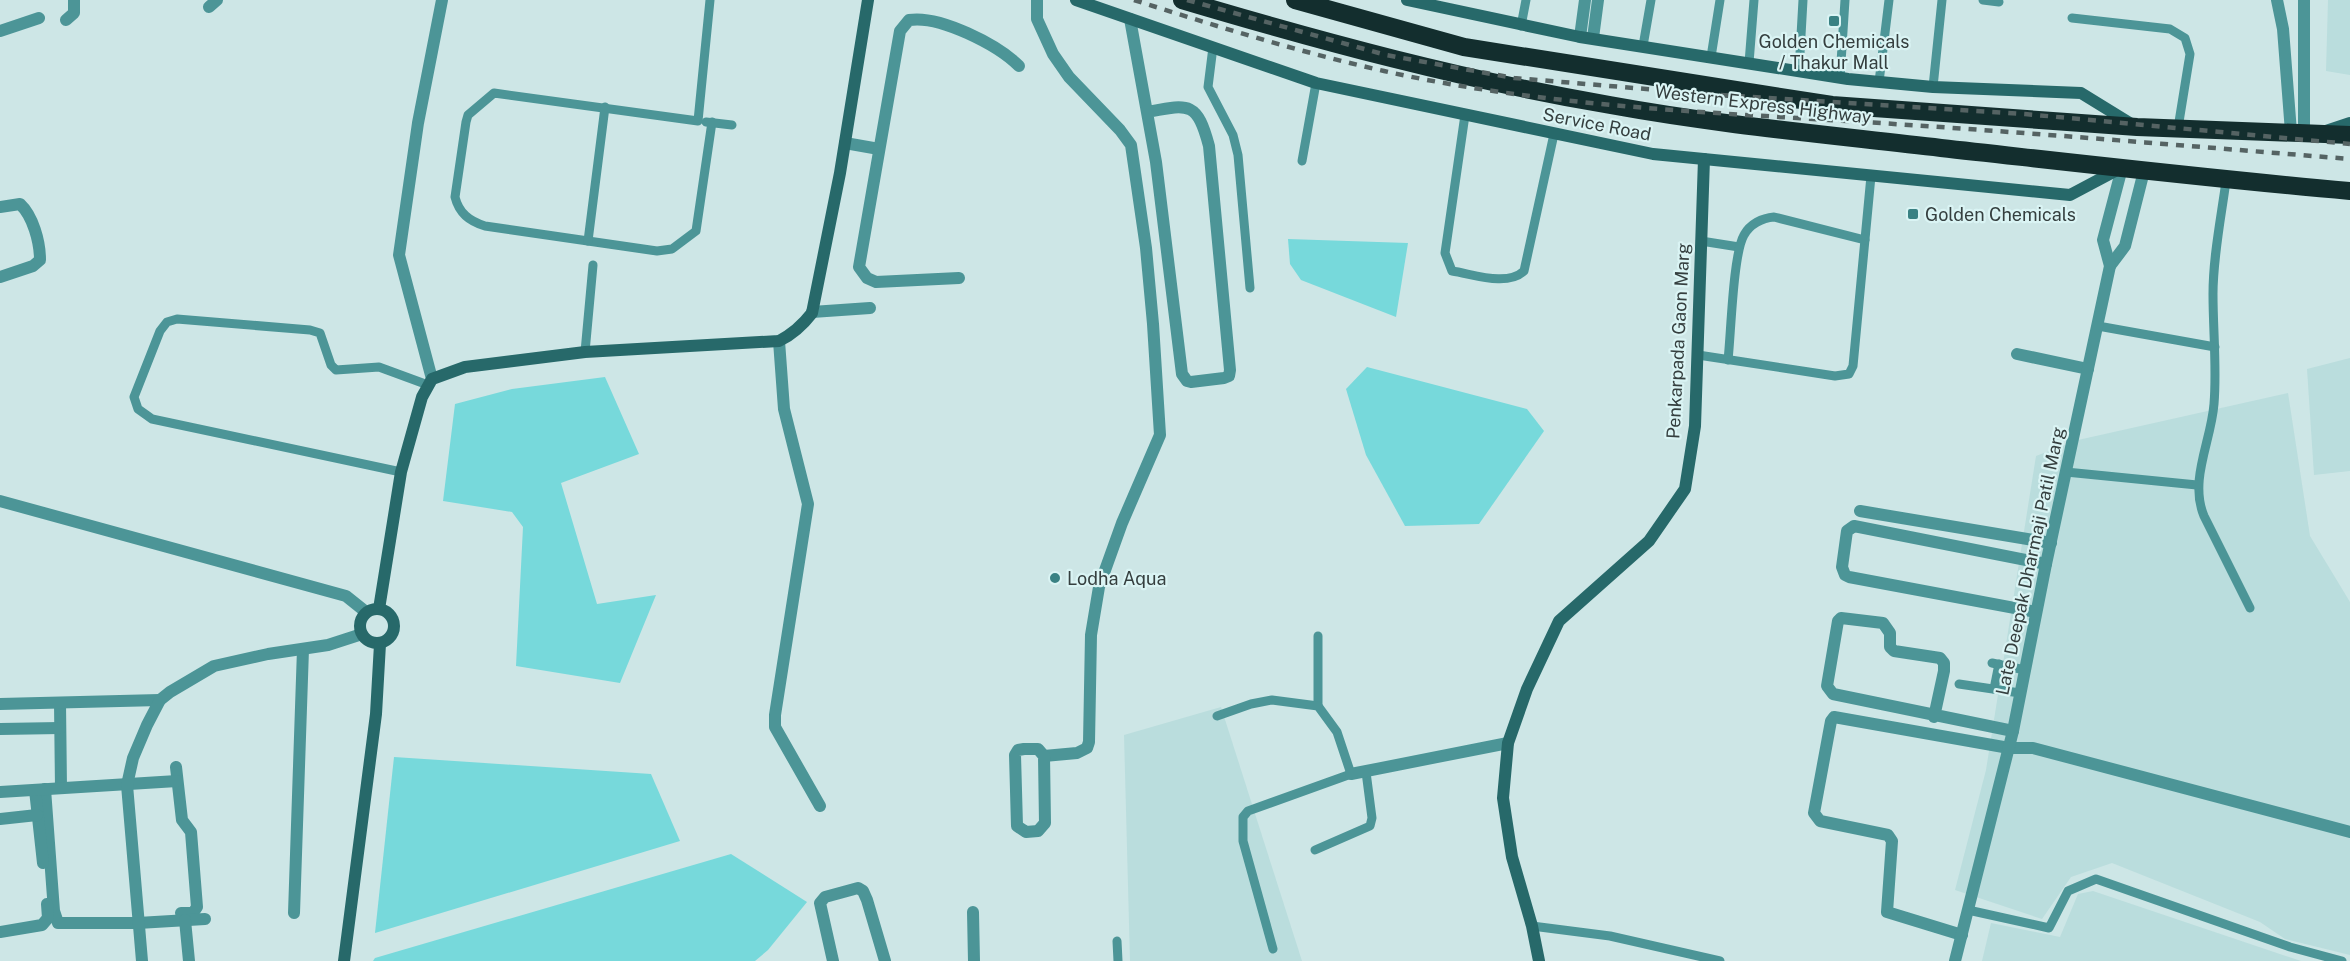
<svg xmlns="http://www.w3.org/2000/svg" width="2350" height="961" viewBox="0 0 2350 961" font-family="'Public Sans',sans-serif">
<rect width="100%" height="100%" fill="#cde6e6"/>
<g fill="#badddd">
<path d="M2328 0H2350V75L2326 71Z"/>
<path d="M2350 358V471L2314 475 2307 369Z"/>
<path d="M2288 393 2310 536 2350 602V955L2285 939 2260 922 2112 863 2071 877 2042 919 1955 890 1986 770 2036 456 2078 440Z"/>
<path d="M1221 707 1302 961H1130L1124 735Z"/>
<path d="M2093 891 2301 961H1982L1991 923 2060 937 2078 894Z"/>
</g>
<g fill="#77d9db">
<path d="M1288 239 1408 243 1396 317 1301 280 1290 264Z"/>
<path d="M1367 367 1527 409 1544 431 1479 524 1405 526 1366 455 1346 389Z"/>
<path d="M605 377 639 454 561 483 597 604 656 595 620 683 516 666 523 527 512 512 443 501 455 404 512 389Z"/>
<path d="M394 757 651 774 680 841 375 933Z"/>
<path d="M731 854 807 902 768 950 755 961H373L375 958Z"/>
</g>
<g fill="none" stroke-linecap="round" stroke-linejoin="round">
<g stroke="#4c9597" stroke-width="9">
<path d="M710 0 698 121 494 93 468 115 466 122 455 197C459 213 469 221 485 226L657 251 672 249 696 231 712 122"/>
<path d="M1983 0 1999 2"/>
<path d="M2072 18 2170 29 2185 38 2190 54 2178 128"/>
<path d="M1521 26 1526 0"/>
<path d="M1643 46 1651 0"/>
<path d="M1213 47 1208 87 1233 135 1238 155 1250 288"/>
<path d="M1711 57 1720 0"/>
<path d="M1749 63 1754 0"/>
<path d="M1799 71 1803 0"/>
<path d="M1840 78 1845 0"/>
<path d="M1879 82 1889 0"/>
<path d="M1933 87 1942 0"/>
<path d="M1465 115 1445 253 1452 271C1473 274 1507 287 1524 271L1554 134"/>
<path d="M706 122 732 125"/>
<path d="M1302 161 1316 83"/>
<path d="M2226 181C2221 218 2213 257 2213 294 2213 331 2217 368 2214 404 2211 442 2189 480 2204 516L2250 608"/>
<path d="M588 241 605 107"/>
<path d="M1701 241 1739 247"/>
<path d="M2098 326 2215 347"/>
<path d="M585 352 593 265"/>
<path d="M1698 355 1835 376 1849 374 1853 366 1871 176"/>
<path d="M1728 360C1731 334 1733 254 1744 235 1750 224 1762 218 1774 217L1865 240"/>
<path d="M401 472 152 419 138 409 134 397 160 331 167 322 177 319 310 330 320 333 331 365 336 370 379 367 428 385"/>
<path d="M2066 472 2197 485"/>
<path d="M1992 663 2025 670"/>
<path d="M1959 684 2020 693"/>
<path d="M1994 689 1999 664"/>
<path d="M1318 706V636"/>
<path d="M1217 716 1251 704 1272 700 1318 706 1337 732 1351 774 1248 811 1243 817V841L1273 949"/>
<path d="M1315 850 1370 826 1372 818 1366 772"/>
<path d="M1968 910 2049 928 2068 891 2096 879 2290 947 2342 961"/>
<path d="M1532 926 1610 936 1720 961"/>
<path d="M1117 941 1118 961"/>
</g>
<g stroke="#4c9597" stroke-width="12">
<path d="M1037 0V19L1053 54 1069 77 1120 130 1131 145 1146 248 1153 324 1160 435 1122 523 1099 587 1091 635 1089 742 1087 748 1077 753 1044 756"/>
<path d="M2277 0 2283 29 2291 132"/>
<path d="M209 7 217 0"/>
<path d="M1130 19 1156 162 1182 374 1187 381 1191 382 1224 378 1229 376 1230 370 1209 146C1197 101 1189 104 1147 112"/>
<path d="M66 20 74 13V0"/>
<path d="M0 31 39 18"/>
<path d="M1580 37 1585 0"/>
<path d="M1593 38 1598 0"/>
<path d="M2304 132V0"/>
<path d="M845 143 879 149"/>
<path d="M0 207 20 204C33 216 40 242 40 260L33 266 0 277"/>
<path d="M2110 266 2125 246 2144 171"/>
<path d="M959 278 876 282 867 278 859 267 900 31 909 20C940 15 998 45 1019 66"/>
<path d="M812 312 870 308"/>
<path d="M779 341 784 409 808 504 775 715V727L820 806"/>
<path d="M2017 354 2088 369"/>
<path d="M432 379 399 255 418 123 442 0"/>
<path d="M0 501 346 596 366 612"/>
<path d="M1860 511 2051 543"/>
<path d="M2036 612 1849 577 1845 575 1842 567 1847 531 1854 526 2046 564"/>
<path d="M60 703 61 788"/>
<path d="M0 704 160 700"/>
<path d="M1934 717 1944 671V663L1940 658 1894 651 1890 647V633L1883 623 1841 618 1838 621 1827 686 1833 694 2013 731"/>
<path d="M0 729 60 728"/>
<path d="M1024 749H1038L1044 756 1045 823 1038 831 1026 832 1017 826 1015 755 1018 750Z"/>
<path d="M176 767 182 820 191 832 197 907 193 913H181"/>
<path d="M1351 774 1508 743"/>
<path d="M45 789 54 911 58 923H138L205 919"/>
<path d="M35 790 43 863"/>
<path d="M0 792 177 781"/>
<path d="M0 819 37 815"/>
<path d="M973 912 974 961"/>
<path d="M294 913 303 649"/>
<path d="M185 920 189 961"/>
<path d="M0 932 42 925 48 918 47 904"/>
<path d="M1962 935 1887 912 1892 841 1888 835 1820 821 1814 813 1831 721 1834 717 2009 748H2033L2350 832"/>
<path d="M142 961 127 785 133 758 147 725 160 700 170 692 214 666 268 654 328 645 362 634"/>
<path d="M833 961 820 903 825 897 858 888 863 891 867 900 885 961"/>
<path d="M1955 961 2013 731 2046 564 2110 266 2103 240 2122 168"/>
</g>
<g stroke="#27696a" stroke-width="12">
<path d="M1076 0 1316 83 1653 154 2070 195 2119 169"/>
<path d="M1407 0 1580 37 1848 79 1933 87 2081 93 2133 125"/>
<path d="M2326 131 2350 123"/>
<circle cx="377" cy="626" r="17"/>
<path d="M379 609 401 472 422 397 432 379 465 367 585 352 779 341C793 334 802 326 812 313L840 173 868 0"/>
<path d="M344 961 376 714 380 644"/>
<path d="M1539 961 1532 926 1512 857 1503 798 1508 743 1527 689 1559 621 1649 541 1685 489 1695 426 1704 159"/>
</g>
<g stroke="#132e2e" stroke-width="18">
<path d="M1182 0C1323 42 1464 80 1610 105 1719 125 1831 135 1941 148 2077 163 2213 179 2350 191"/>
<path d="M1295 0 1464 47 1832 105 2137 127 2350 135"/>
</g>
<g stroke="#556363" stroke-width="4.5" stroke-dasharray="8 8" stroke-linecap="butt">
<path d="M1134 0C1216 26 1299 52 1384 71 1540 106 1703 112 1863 122 2025 132 2188 146 2350 159"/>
<path d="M1187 0 1386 55 1514 78 1706 94 2025 114 2350 144"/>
</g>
</g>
<g fill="#398183" stroke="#daf4f4" stroke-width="2">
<rect x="1828" y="15" width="12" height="12" rx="3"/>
<rect x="1907" y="208" width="12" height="12" rx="3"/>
<circle cx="1055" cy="578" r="6"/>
</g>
<g text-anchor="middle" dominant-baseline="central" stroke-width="4.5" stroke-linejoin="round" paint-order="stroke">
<g font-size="18" fill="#353f3f" stroke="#daf4f4" text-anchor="start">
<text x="1834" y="41" text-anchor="middle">Golden Chemicals<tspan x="1834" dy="21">/ Thakur Mall</tspan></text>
<text x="1925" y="214">Golden Chemicals</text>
<text x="1067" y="578">Lodha Aqua</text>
</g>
<g font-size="18" fill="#353f3f" stroke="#daf4f4">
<text transform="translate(1763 104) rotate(7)">Western Express Highway</text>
<text transform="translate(1597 124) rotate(11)">Service Road</text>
<text transform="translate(1678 341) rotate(-87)">Penkarpada Gaon Marg</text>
<text transform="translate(2030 561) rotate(-78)">Late Deepak Dharmaji Patil Marg</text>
</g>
</g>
</svg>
